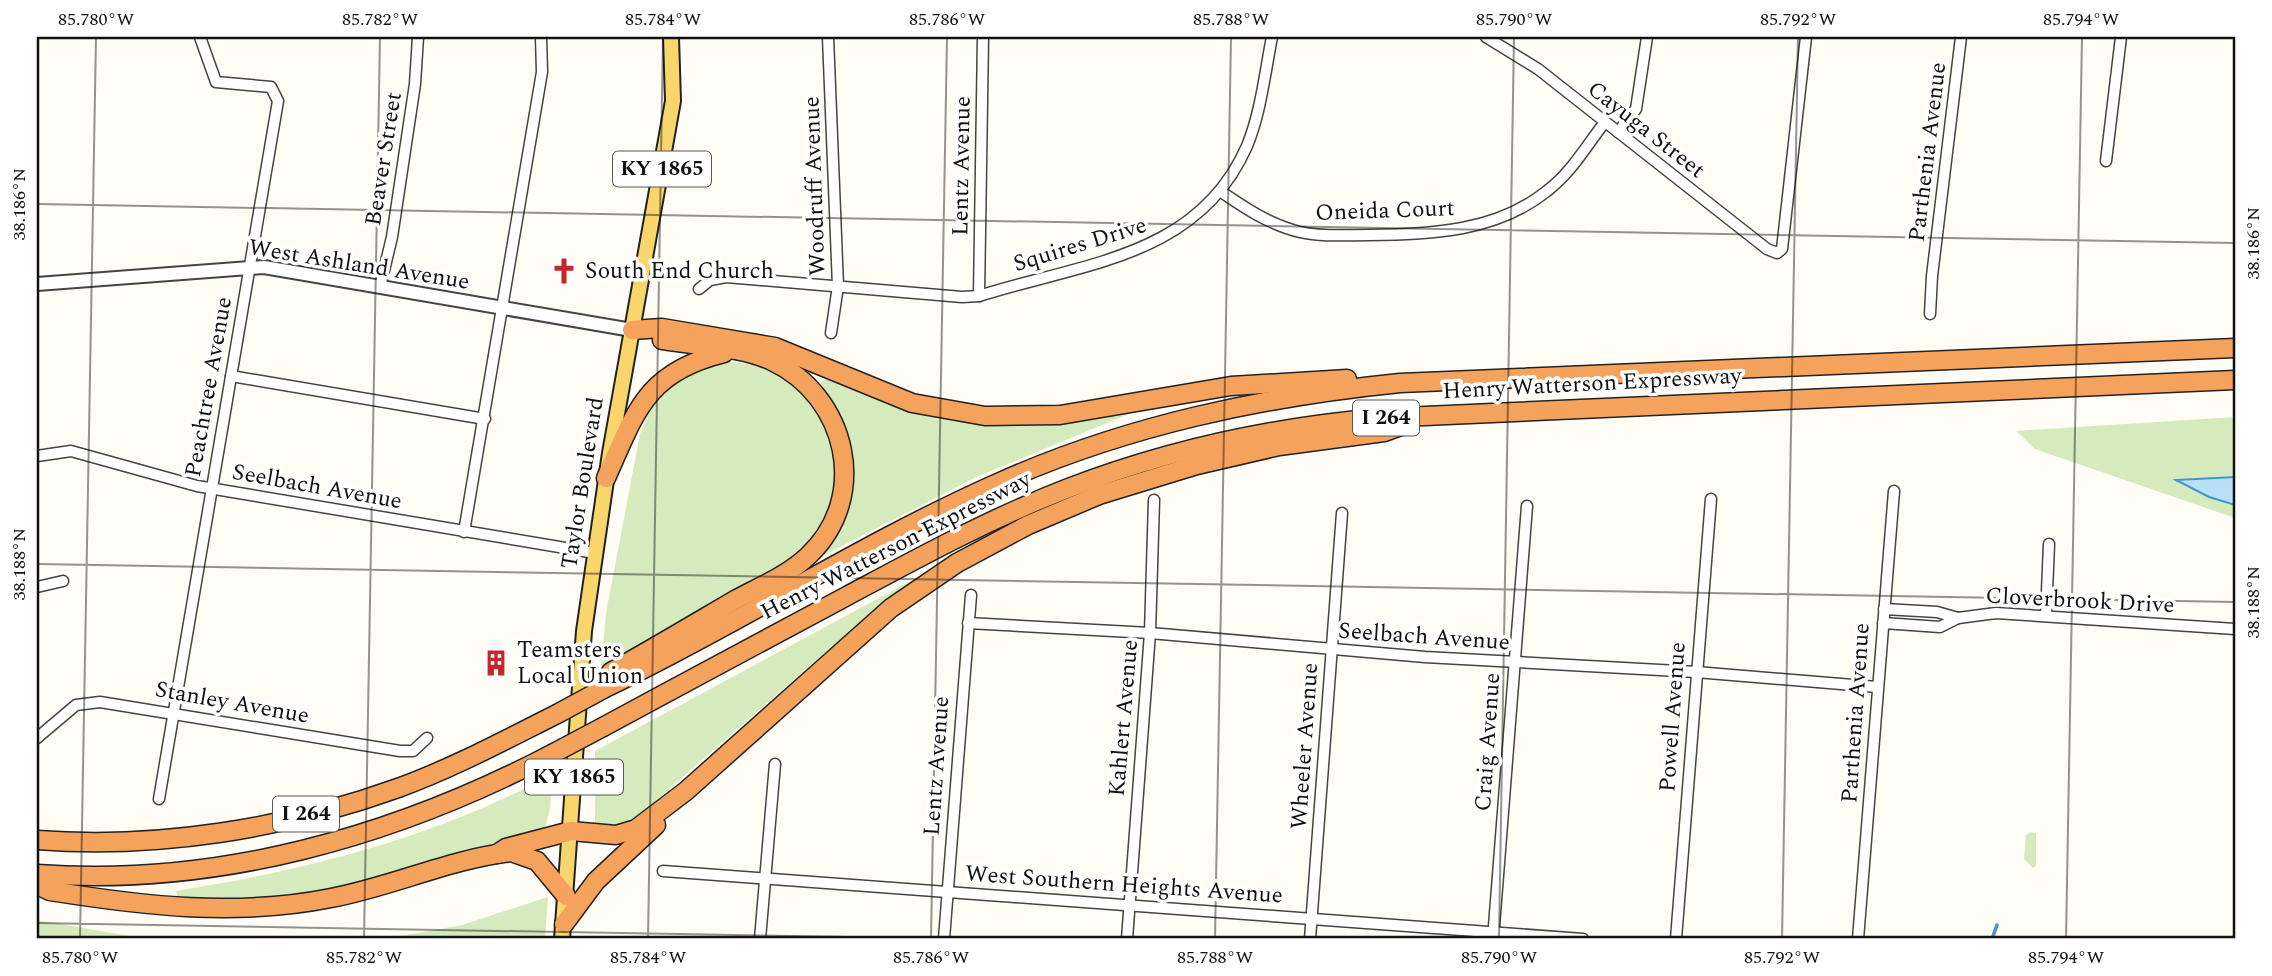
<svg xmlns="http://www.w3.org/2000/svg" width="2272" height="976" viewBox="0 0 2272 976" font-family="Spectral,serif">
<rect width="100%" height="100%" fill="#fffdf5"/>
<g fill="#d5ebbd">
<path d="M729 362C837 366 872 494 790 560L601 668 606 613 640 434C657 390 679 368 729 362Z"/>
<path d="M829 378 914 409 1136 411 976 477 819 558C868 489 862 452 820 382Z"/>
<path d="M2235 417V518L2035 449 2016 431Z"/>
<path d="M920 576 831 647 635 819C622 828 609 829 595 823V751Z"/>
<path d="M552 775 550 809 544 831 319 892 271 899 178 900 176 891C308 870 433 838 552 775Z"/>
<path d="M2031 832 2036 833V866L2033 868 2024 859 2026 835Z"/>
<path d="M548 897 545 939H385L462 925Z"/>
<path d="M37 920 141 938 156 939H37Z"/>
</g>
<path fill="#b9e0f7" stroke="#3f96cf" stroke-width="2" d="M2235 477V505L2209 497 2176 480Z"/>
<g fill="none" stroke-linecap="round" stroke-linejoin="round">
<path stroke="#3f96cf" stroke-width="3.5" d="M1992 939 1997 925"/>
<g stroke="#444" stroke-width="13">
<g id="minor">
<path d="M828 37 838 286 831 333"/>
<path d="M1486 37 1538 69 1767 249 1777 253 1782 249 1806 37"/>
<path d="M1618 132 1636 109 1647 37"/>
<path d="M2106 161 2121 37"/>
<path d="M1220 191C1245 208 1270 225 1300 232 1322 237 1347 235 1369 235 1432 234 1496 232 1547 191 1572 172 1586 146 1605 122"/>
<path d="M380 287 392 237 415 84 418 37"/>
<path d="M699 289 710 280 726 277 962 297 979 296C1082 263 1198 258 1247 146 1261 112 1265 72 1272 37"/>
<path d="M979 296 983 37"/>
<path d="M1930 314 1932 276 1961 37"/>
<path d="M231 376 485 419"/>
<path d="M37 456 71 451 197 486 595 553"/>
<path d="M464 532 542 72 541 37"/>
<path d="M37 587 63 581"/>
<path d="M1884 609 1937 612 1958 618"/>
<path d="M2046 615 2049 544"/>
<path d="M968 623 1150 633 1425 657 1696 672 1877 687"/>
<path d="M1883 623 1940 627 1958 618 1996 613 2235 629"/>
<path d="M37 738 76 705 100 702 400 751H413L427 738"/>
<path d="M159 799 278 101 271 87 216 82 200 37"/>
<path d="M663 871 1583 939"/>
<path d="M760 939 775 764"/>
<path d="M944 939 971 595"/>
<path d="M1127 939 1150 633 1154 500"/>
<path d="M1310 939 1342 513"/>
<path d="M1493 939 1527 506"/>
<path d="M1676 939 1711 499"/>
<path d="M1858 939 1894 491"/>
</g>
</g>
<g stroke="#444" stroke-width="16">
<path id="tertiary" d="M37 284 264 267 632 330"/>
</g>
<g stroke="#222" stroke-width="18">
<path id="primary" d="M562 939 584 631 610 453 673 101 671 37"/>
</g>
<g stroke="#222" stroke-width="21">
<g id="motorway">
<path d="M632 330 662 328 775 347 912 403 985 416 1060 415 1231 386 1347 379"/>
<path d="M606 478C636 411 646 372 724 353"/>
<path d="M605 686 611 672C652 649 694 624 735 600 759 587 788 575 808 556 871 497 847 396 772 361 740 346 697 346 662 340"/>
<path d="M605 688C739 624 864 542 1000 482 1128 425 1262 397 1400 383L2235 348"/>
<path d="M603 727C684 683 765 640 847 596 918 558 989 519 1066 489 1167 450 1273 427 1380 418L2235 380"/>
<path d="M37 840C158 849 284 829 398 788 453 768 505 740 557 714"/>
<path d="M497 854 506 848 571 831 616 835 636 829 686 791 891 608 957 563 1028 525 1099 495 1197 465 1279 446 1384 432 1409 423"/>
<path d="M37 874C217 887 393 837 552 754"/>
<path d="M37 885 50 891C145 906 236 917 331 898 391 887 450 859 511 852L537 861 566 896"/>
<path d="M564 924 596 881 656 825"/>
</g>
</g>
<use href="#minor" stroke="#fff" stroke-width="10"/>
<use href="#tertiary" stroke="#fff" stroke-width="12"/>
<use href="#primary" stroke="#f9d66b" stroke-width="14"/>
<use href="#motorway" stroke="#f5a25d" stroke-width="18"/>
<g stroke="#222" stroke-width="21" stroke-linecap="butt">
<g id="motorway-bridge">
<path d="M557 714 605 688"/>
<path d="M552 754 603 727"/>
</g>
</g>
<use href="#motorway-bridge" stroke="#f5a25d" stroke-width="18"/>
</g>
<path fill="none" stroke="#111" stroke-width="2" stroke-opacity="0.45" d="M37 204 2235 243M37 564 2235 602M37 923 965 939M80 939 96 37M364 939 380 37M648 939 663 37M931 939 947 37M1215 939 1231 37M1499 939 1514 37M1782 939 1798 37M2066 939 2082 37"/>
<defs>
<g id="church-bare" transform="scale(2.1)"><path d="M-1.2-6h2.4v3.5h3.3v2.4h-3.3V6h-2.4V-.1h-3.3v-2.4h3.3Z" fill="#c4262e" stroke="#fff" stroke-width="2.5" paint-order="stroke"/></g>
<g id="building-bare" transform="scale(2.1)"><path d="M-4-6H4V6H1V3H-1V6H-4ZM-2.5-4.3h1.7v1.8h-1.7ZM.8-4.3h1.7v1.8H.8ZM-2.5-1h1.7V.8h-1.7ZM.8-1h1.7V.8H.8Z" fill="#c4262e" stroke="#fff" stroke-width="2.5" paint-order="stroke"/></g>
</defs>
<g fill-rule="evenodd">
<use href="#church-bare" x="564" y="271"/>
<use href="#building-bare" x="496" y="663"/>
</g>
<g text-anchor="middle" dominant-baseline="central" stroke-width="7" stroke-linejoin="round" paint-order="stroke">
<g fill="#fff" stroke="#585858" stroke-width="2">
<rect x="613" y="151.5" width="98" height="35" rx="5"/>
<rect x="1353" y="400.5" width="66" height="35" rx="5"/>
<rect x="525" y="759.5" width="98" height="35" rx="5"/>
<rect x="273" y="796.5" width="66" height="35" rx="5"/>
</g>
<g font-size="21" font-weight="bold" fill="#111">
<text x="662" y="169">KY 1865</text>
<text x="1386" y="418">I 264</text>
<text x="574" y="777">KY 1865</text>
<text x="306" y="814">I 264</text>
</g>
<g font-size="23" fill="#111" stroke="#fff">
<text transform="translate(1646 130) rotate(38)">Cayuga Street</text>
<text transform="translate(1928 152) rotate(-83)">Parthenia Avenue</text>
<text transform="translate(384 159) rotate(-81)">Beaver Street</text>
<text transform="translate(962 166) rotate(-89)">Lentz Avenue</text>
<text transform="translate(815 186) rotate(-92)">Woodruff Avenue</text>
<text transform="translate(1385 211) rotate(-2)">Oneida Court</text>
<text transform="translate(1080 245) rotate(-17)">Squires Drive</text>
<text transform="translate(359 265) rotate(9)">West Ashland Avenue</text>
<text transform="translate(1592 384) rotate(-3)">Henry Watterson Expressway</text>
<text transform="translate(209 387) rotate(-80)">Peachtree Avenue</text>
<text transform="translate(583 483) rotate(-81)">Taylor Boulevard</text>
<text transform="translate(317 487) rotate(10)">Seelbach Avenue</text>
<text transform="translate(896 546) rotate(-27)">Henry Watterson Expressway</text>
<text transform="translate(2080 601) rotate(3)">Cloverbrook Drive</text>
<text transform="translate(1424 637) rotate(4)">Seelbach Avenue</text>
<text transform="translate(232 703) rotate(10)">Stanley Avenue</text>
<text transform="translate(1856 713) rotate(-86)">Parthenia Avenue</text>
<text transform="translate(1673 717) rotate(-86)">Powell Avenue</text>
<text transform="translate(1124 718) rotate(-85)">Kahlert Avenue</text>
<text transform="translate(1488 742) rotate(-86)">Craig Avenue</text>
<text transform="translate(1305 746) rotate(-86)">Wheeler Avenue</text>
<text transform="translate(937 766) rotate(-86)">Lentz Avenue</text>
<text transform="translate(1124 885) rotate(4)">West Southern Heights Avenue</text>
</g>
<g font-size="23" fill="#111" stroke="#fff" text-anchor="start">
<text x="585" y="271">South End Church</text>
<text x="517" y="650">Teamsters<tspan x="517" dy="26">Local Union</tspan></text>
</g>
</g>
<rect width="2272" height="976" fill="none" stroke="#ffffff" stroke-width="77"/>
<rect x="38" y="38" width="2196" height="899" fill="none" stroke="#111" stroke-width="2.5"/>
<g font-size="18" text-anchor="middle" fill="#111">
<text x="96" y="25">85.780°W</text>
<text x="380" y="25">85.782°W</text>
<text x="663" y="25">85.784°W</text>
<text x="947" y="25">85.786°W</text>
<text x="1231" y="25">85.788°W</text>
<text x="1514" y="25">85.790°W</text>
<text x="1798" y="25">85.792°W</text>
<text x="2081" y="25">85.794°W</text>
<text transform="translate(19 204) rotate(-90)" y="6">38.186°N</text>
<text transform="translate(2253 243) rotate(-90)" y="6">38.186°N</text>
<text transform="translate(19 564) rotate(-90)" y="6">38.188°N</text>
<text transform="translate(2253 602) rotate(-90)" y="6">38.188°N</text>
<text x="80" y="963">85.780°W</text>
<text x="364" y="963">85.782°W</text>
<text x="648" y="963">85.784°W</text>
<text x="931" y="963">85.786°W</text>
<text x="1215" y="963">85.788°W</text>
<text x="1499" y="963">85.790°W</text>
<text x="1782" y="963">85.792°W</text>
<text x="2066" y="963">85.794°W</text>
</g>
</svg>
